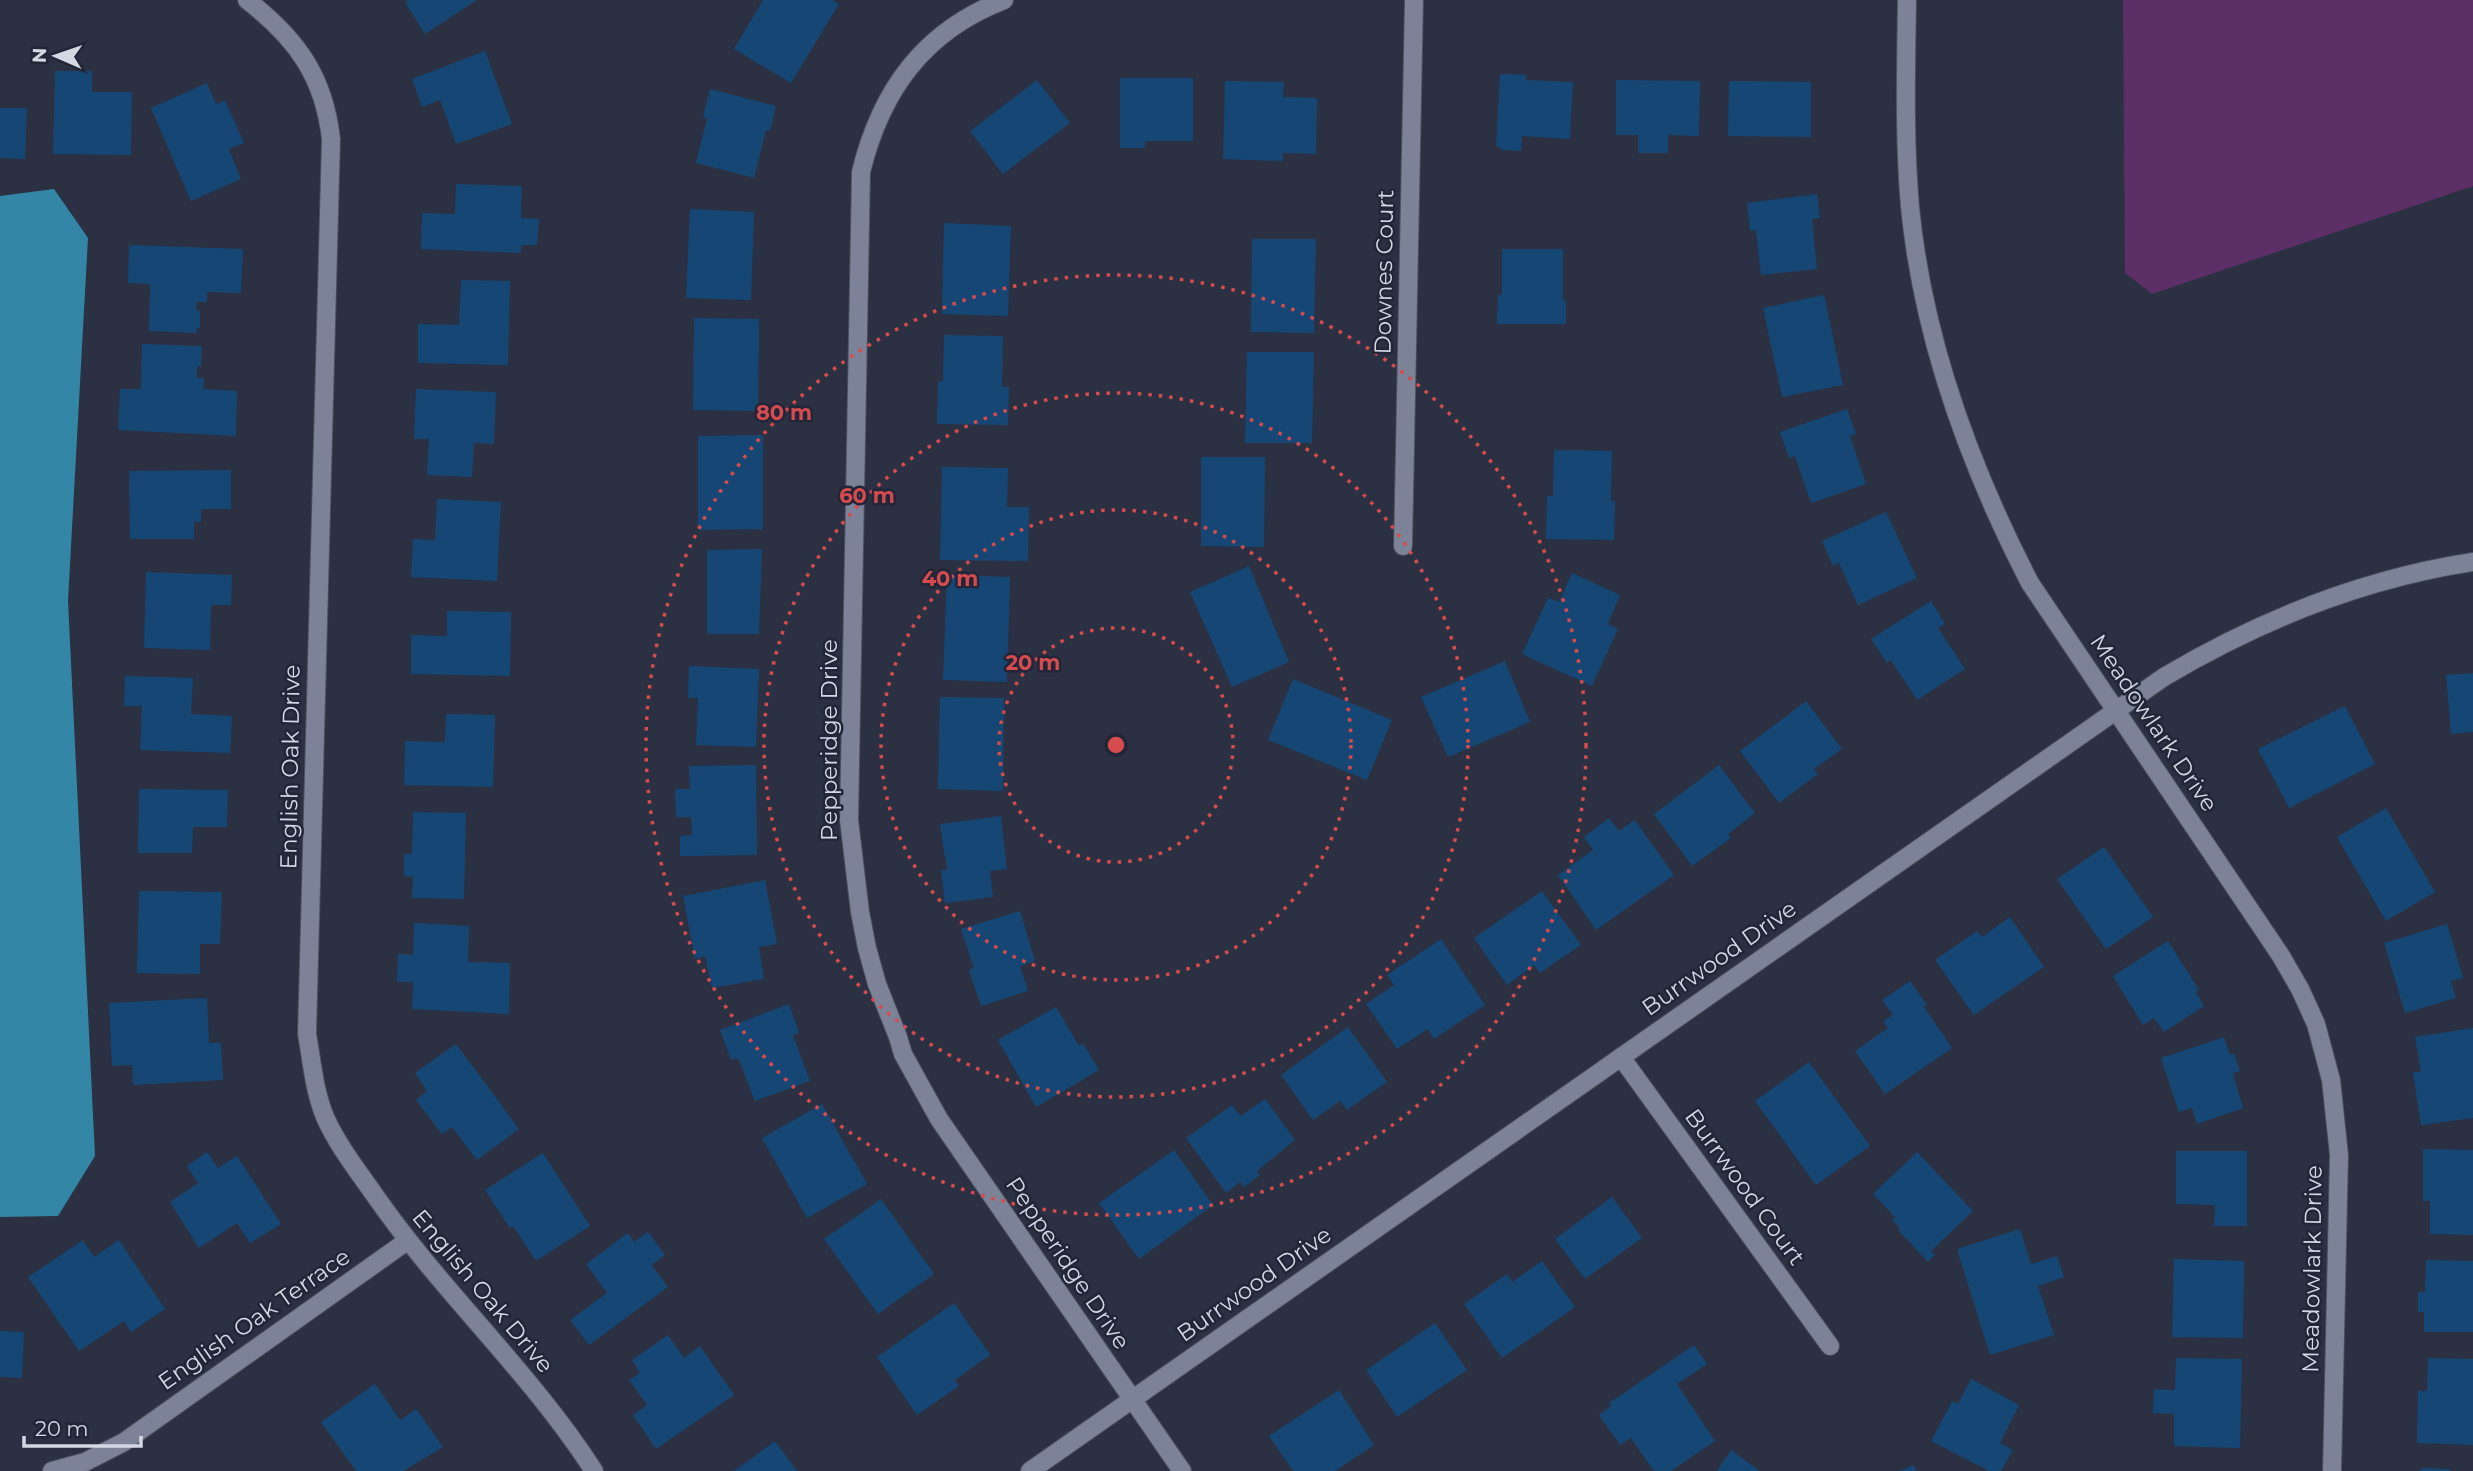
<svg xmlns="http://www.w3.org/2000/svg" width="2473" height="1471" viewBox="0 0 2473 1471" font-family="Montserrat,sans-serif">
<rect width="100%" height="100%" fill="#2b3042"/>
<path fill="#5c3067" d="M2123 0H2473V186L2152 294 2125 273Z"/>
<path fill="#3386a6" d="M54 189 88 238 68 601 95 1156 58 1216 0 1217V196Z"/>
<g fill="#164774">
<path d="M408 0H477L425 34 405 2Z"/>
<path d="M763 0H832L839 4 791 83 734 49Z"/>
<path d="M485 51 512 124 456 144 440 100 422 107 412 79Z"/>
<path d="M55 71H92V92H132L131 155 53 154Z"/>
<path d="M1500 74 1526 75V80L1573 82 1570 139 1522 136 1521 151 1500 150V147H1496Z"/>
<path d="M1120 78H1193V141H1145V148H1120Z"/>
<path d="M1037 80 1070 123 1003 174 970 131Z"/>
<path d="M1616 80 1700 81 1699 136 1668 135V153H1638V135H1616Z"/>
<path d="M1225 81 1284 82 1283 97 1317 98 1316 154 1283 153V161L1223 159Z"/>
<path d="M1729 81 1811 82V137L1728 136Z"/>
<path d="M207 83 216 104 225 100 244 143 229 149 241 179 191 201 151 108Z"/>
<path d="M710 89 776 106 770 131 766 130 754 178 696 163 707 119 703 117Z"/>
<path d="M0 108H27L25 159 0 158Z"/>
<path d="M456 184 522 186 521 218 539 219 537 245H521V253L421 249 422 213 455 214Z"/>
<path d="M1817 194 1820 218 1812 219 1817 269 1761 275 1756 230 1750 231 1747 203Z"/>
<path d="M690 209 754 212 751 300 686 298Z"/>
<path d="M944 223 1011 226 1008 316 942 314Z"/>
<path d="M1252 239H1316L1314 333 1251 332Z"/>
<path d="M129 245 243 249 241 293 207 292V302H197L196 310 200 311V328H197V333L149 331 150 284 128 283Z"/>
<path d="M1502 249H1563V300H1566V324H1497L1498 295H1502Z"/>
<path d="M461 280 510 281 508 365 418 363V324L459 325Z"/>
<path d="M1824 295 1843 385 1782 397 1763 308Z"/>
<path d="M694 318 759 319 758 411 693 410Z"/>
<path d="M944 335 1003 336 1002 387H1009L1008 425 937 424 938 381H943Z"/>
<path d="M142 344 202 346 201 367 197 366V378H204L203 389 237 391 236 436 118 430 120 389H141Z"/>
<path d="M1247 352H1314L1312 443H1245Z"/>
<path d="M416 389 496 392 494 444 474 443 472 477 427 475 429 439H414Z"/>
<path d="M1847 409 1856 434 1850 436 1866 484 1811 503 1795 456 1789 458 1780 432Z"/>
<path d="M763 435V529L698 530V436Z"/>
<path d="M1554 450 1612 451 1611 501H1615L1614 540 1546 539 1547 496H1553Z"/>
<path d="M1201 457H1265L1264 547 1201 546Z"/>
<path d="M942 467 1008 468 1007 507H1029L1028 561 940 560Z"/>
<path d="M231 470V509H201V522H194V539H130L129 471Z"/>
<path d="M437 499 501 502 497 581 411 577 413 539 435 540Z"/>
<path d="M1886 512 1917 578 1858 605 1839 563 1833 566 1822 541Z"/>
<path d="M762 549 759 634H707V550Z"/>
<path d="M1249 566 1289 662 1232 687 1190 592Z"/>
<path d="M146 572 232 575 231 605H211L210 650 144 648Z"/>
<path d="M1572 573 1620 595 1608 624 1618 629 1592 686 1522 654 1548 598 1559 602Z"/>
<path d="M947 575 1010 577 1007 682 943 680Z"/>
<path d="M1931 601 1945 624 1938 628 1965 669 1917 700 1891 660 1887 663 1871 639Z"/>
<path d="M447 611 511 612 510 676 411 674V635L447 636Z"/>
<path d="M1505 661 1530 722 1448 757 1421 697Z"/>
<path d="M689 666 759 669 756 747 696 745 698 698H688Z"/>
<path d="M2473 673V732L2451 734 2446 675Z"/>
<path d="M125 676 193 678 191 714 232 716 230 753 140 750 142 706H124Z"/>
<path d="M1293 679 1392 720 1367 780 1268 740Z"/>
<path d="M940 697 1004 698 1003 791 938 789Z"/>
<path d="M1806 701 1842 749 1814 769 1818 774 1779 803 1740 751Z"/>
<path d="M2345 706 2375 764 2289 808 2258 749Z"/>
<path d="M446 714 495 715 493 787 404 785 405 741 445 742Z"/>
<path d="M756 765 757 855 680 856V836L692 835 691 817H676L675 789H690L689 766Z"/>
<path d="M1719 765 1755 813 1728 834 1731 838 1692 866 1654 814Z"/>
<path d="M139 789 228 790 227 827H193L192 853H138Z"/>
<path d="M2386 808 2435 892 2386 921 2337 837Z"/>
<path d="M413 812 466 813 464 899 412 898 413 877 404 876V854H412Z"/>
<path d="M1001 816 1007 869 990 871 993 897 945 903 941 870H947L940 824Z"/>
<path d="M1609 818 1619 831 1635 820 1674 875 1596 930 1558 875 1593 850 1584 837Z"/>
<path d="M2104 847 2153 917 2106 949 2057 879Z"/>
<path d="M765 880 777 944 759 947 764 979 712 988 705 956 695 959 683 896Z"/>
<path d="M139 891 222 892 220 944H200V974L137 973Z"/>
<path d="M1542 891 1581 945 1540 973 1534 965 1507 985 1474 938Z"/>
<path d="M1020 911 1035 961 1020 966 1028 991 981 1006 969 970 974 968 961 929Z"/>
<path d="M2010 917 2044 967 1974 1015 1935 960 1977 931 1982 937Z"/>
<path d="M414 923 469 926 468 962 510 963 509 1014 412 1009 413 982H397L398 954 413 955Z"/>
<path d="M2447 924 2463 978 2451 981 2456 998 2405 1013 2384 943Z"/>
<path d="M1441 939 1485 1005 1434 1039 1428 1029 1397 1049 1366 1004 1394 985 1387 975Z"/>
<path d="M2168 941 2199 990 2196 992 2204 1006 2164 1032 2154 1018 2143 1025 2113 976Z"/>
<path d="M1910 981 1927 1005 1924 1007 1952 1048 1885 1094 1855 1051 1888 1028 1883 1021 1893 1015 1882 1000Z"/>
<path d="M207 998 209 1043H221L223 1080 133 1085 132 1065 112 1066 109 1003Z"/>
<path d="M789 1004 799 1033 793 1035 810 1081 755 1101 738 1058 731 1060 720 1030Z"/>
<path d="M1056 1007 1079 1046 1083 1043 1099 1070 1036 1107 998 1040Z"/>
<path d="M1348 1027 1387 1082 1347 1110 1340 1101 1313 1120 1281 1075Z"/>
<path d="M2473 1028V1118L2421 1125 2413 1072H2421L2415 1037Z"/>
<path d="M2224 1037 2230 1055 2234 1053 2240 1071 2233 1073 2243 1108 2197 1124 2192 1108 2179 1112 2161 1058Z"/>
<path d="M456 1044 519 1129 477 1160 452 1127 442 1134 416 1100 427 1091 415 1073Z"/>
<path d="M1809 1062 1870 1146 1816 1185 1755 1101Z"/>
<path d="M1265 1099 1295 1140 1257 1171 1260 1175 1244 1187 1240 1182 1226 1193 1186 1138 1232 1105 1241 1116Z"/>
<path d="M822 1104 867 1184 807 1218 762 1138Z"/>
<path d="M2423 1149 2473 1150V1235L2430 1234V1201H2423Z"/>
<path d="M1174 1150 1213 1205 1139 1259 1099 1203Z"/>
<path d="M2176 1151H2247V1226H2214L2215 1205 2176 1204Z"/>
<path d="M207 1152 218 1168 237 1156 281 1224 250 1243 237 1223 199 1248 170 1202 198 1183 187 1166Z"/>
<path d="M1917 1152 1973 1211 1931 1251 1935 1255 1928 1262 1898 1230 1900 1228 1892 1220 1895 1217 1873 1194Z"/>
<path d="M543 1153 590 1226 536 1261 513 1226 510 1228 485 1190Z"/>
<path d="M1612 1197 1642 1238 1585 1279 1555 1239Z"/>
<path d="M881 1199 934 1274 878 1314 824 1239Z"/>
<path d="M2020 1229 2031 1264 2057 1256 2064 1277 2038 1286 2054 1335 1990 1355 1957 1249Z"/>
<path d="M648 1232 665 1255 652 1265 668 1287 589 1345 570 1320 607 1293 586 1264 628 1233 634 1242Z"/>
<path d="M83 1240 94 1257 119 1240 165 1309 131 1332 124 1321 79 1351 28 1277Z"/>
<path d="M2174 1259 2244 1261 2243 1338 2172 1337Z"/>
<path d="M2426 1260 2473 1261V1332H2424V1312H2418V1292H2425Z"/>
<path d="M1542 1261 1575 1307 1502 1358 1464 1304 1507 1274 1512 1282Z"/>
<path d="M954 1303 990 1355 955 1380 959 1386 917 1415 877 1357Z"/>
<path d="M1435 1323 1467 1370 1397 1417 1366 1370Z"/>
<path d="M0 1331 24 1332 22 1378 0 1377Z"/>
<path d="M668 1335 684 1358 700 1346 734 1395 656 1449 633 1415 647 1405 629 1380 640 1373 632 1360Z"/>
<path d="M1694 1345 1707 1364 1677 1384 1715 1441 1671 1471H1654L1631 1438 1620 1445 1599 1415 1611 1406 1609 1403Z"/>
<path d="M2176 1358 2242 1359 2240 1448 2174 1446V1414L2153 1413 2154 1389 2175 1390Z"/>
<path d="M2428 1358 2473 1359V1445L2417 1443 2418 1391H2427Z"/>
<path d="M1971 1379 2019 1405 2000 1443 2013 1450 2001 1471H1989L1931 1441 1952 1401 1958 1404Z"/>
<path d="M375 1384 400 1420 416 1409 443 1447 403 1471H356L321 1422Z"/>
<path d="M1339 1390 1374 1445 1335 1471H1293L1269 1436Z"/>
<path d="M775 1441 797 1471H734L759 1453Z"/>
<path d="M1731 1450 1760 1471H1717Z"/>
<path d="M1914 1465 1916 1471H1900Z"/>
<path d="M2421 1468 2450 1469V1471H2421Z"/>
</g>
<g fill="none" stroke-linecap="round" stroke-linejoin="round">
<g stroke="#4a4e5d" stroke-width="20">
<g id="minor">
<path d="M247 0C296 38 324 76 331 139L307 1034C312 1062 314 1090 325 1117 338 1146 358 1171 376 1197 443 1293 531 1373 594 1471"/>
<path d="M1004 0C924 31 881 90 861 172L849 820 860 912 867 948 877 984 898 1037 903 1054 939 1119 1182 1471"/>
<path d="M1907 0C1906 69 1904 138 1910 207 1923 340 1969 465 2030 583L2281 956 2300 989 2316 1024 2331 1080 2339 1155 2332 1471"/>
<path d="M1403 546 1414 0"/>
<path d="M1621 1057 1830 1346"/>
<path d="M52 1471 85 1462 124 1442 407 1241"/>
<path d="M1030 1471 2164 677C2260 620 2362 579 2473 562"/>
</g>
</g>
<use href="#minor" stroke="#7c8298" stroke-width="18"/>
</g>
<g fill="none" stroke="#d64b4e" stroke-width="3.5" stroke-dasharray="3.5 7">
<circle cx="1116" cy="745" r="117"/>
<circle cx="1116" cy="745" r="235"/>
<circle cx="1116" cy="745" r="352"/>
<circle cx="1116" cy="745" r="470"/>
</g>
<g text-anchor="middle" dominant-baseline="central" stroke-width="5" stroke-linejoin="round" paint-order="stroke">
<g font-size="23" fill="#d4d8e4" stroke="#222638">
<text transform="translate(1384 272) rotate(-89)">Downes Court</text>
<text transform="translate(2154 723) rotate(56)">Meadowlark Drive</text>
<text transform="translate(829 740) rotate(-90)">Pepperidge Drive</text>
<text transform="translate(290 767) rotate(-89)">English Oak Drive</text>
<text transform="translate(1719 958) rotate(-35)">Burrwood Drive</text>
<text transform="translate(1745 1187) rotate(54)">Burrwood Court</text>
<text transform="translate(1068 1263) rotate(56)">Pepperidge Drive</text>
<text transform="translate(2312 1269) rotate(-89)">Meadowlark Drive</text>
<text transform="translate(1254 1284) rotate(-35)">Burrwood Drive</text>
<text transform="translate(483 1291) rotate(50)">English Oak Drive</text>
<text transform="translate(254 1319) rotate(-35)">English Oak Terrace</text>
</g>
</g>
<circle cx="1116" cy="745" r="10" fill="#d64b4e" stroke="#222638" stroke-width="3.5"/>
<g font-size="21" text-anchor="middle" font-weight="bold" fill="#d64b4e" stroke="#222638" stroke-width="5" stroke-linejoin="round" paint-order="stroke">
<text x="784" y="420">80 m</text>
<text x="867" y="503">60 m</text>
<text x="950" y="586">40 m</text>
<text x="1033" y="670">20 m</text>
</g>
<g transform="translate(56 56) rotate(272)" stroke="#222638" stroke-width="5" paint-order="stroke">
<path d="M0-5L12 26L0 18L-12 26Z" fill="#d4d8e4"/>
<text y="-10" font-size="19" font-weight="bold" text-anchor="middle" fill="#d4d8e4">N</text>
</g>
<path d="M24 1436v10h117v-10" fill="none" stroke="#d4d8e4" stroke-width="3.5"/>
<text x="35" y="1436" font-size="21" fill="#d4d8e4" stroke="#222638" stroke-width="5" paint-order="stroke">20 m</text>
</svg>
